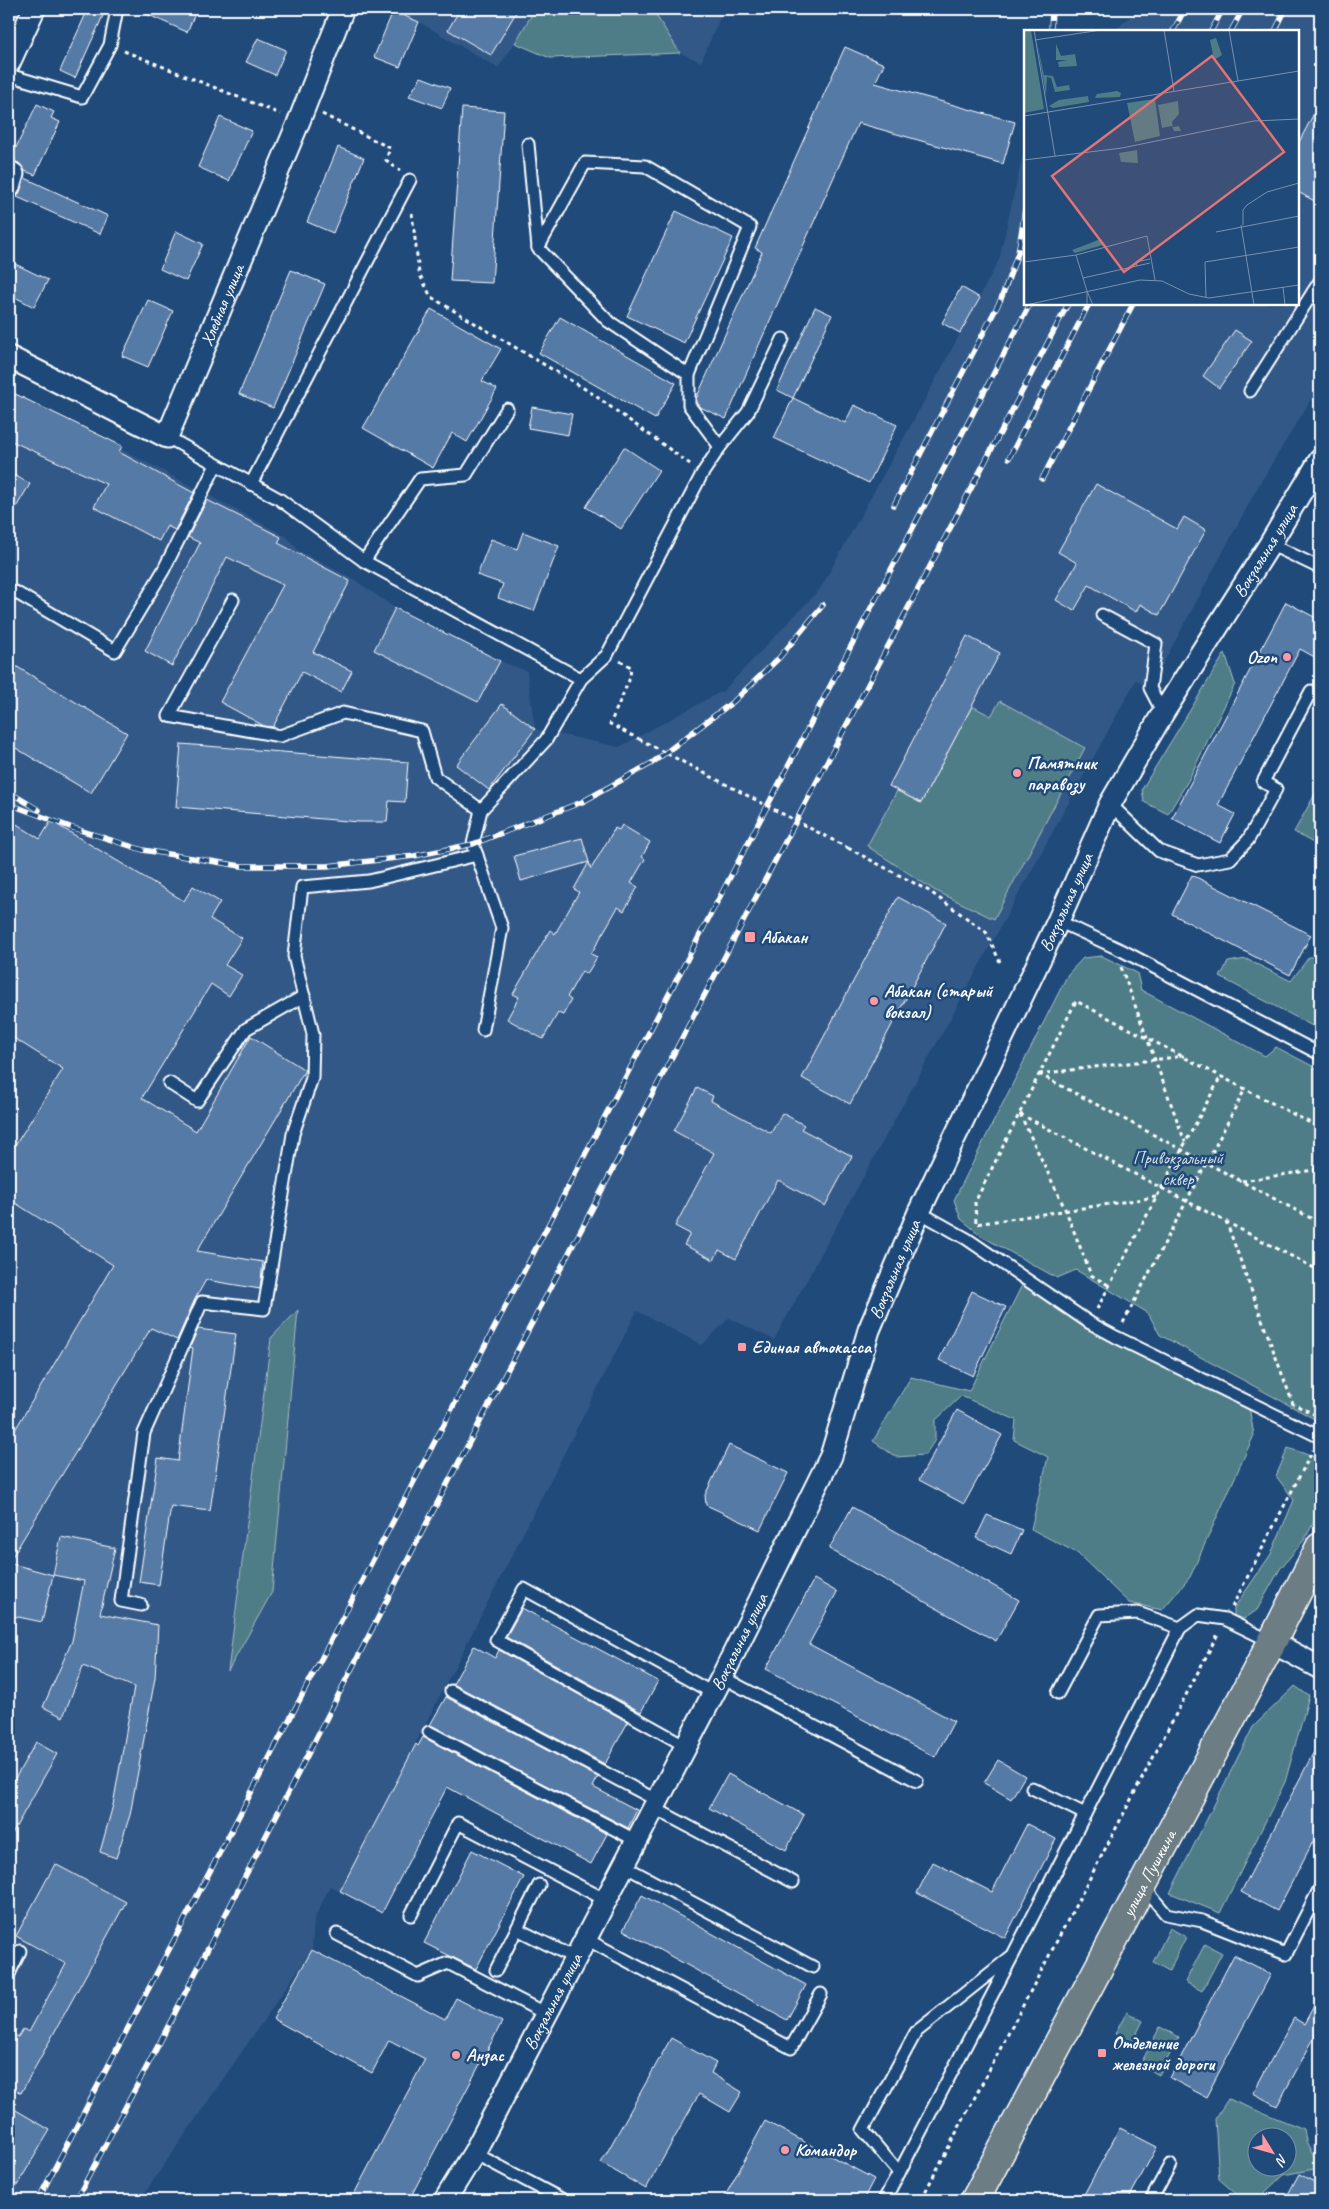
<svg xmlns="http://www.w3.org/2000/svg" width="1329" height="2209" viewBox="0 0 1329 2209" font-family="Caveat,sans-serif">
<rect width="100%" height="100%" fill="#1f4a7a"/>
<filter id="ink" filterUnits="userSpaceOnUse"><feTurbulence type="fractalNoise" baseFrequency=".02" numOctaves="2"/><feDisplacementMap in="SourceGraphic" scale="10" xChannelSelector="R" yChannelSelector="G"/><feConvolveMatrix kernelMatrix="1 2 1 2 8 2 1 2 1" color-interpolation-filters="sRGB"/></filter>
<g filter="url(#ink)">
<g fill="#305887">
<path d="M394 9H538L498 68 419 22 393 11Z"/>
<path d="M580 9H724L701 62Z"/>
<path d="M1139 9H1320V385L1259 485 1150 688 1136 680 774 1340 729 1318 702 1345 637 1311 340 1891 330 1886 314 1920 312 1950 140 2200H9V389L287 537 299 551 355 580 395 608 374 650 478 702 500 661 527 671 535 729 619 747 724 690 820 589 923 403 999 260 1025 145V304H1298V31H1114Z"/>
<path d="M1313 2141 1320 2144V2200H1295L1287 2196Z"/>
</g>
<g fill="#4f7d87" stroke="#a7bec3" fill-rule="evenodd">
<path d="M535 9H652L680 53 550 58 515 43Z"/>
<path d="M1225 653 1235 684 1188 781 1168 814 1144 802 1142 789Z"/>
<path d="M1000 701 1085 748 994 919 934 890 867 846 897 791 921 803 972 706 991 716Z"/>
<path d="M1320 785V847L1294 832Z"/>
<path d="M1102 956 1137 973 1141 990 1265 1056 1276 1047 1320 1070V1422L1160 1335 1148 1313 1076 1270 1057 1278 983 1237 961 1219 954 1200 1068 974 1083 958Z"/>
<path d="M1309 957H1320V1030L1220 977 1228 962 1246 959 1291 981Z"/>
<path d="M1023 1283 1249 1407 1254 1435 1190 1577 1162 1610 1129 1603 1077 1553 1031 1529 1048 1457 1014 1440 1016 1420 961 1396 935 1421V1440L925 1455 896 1457 873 1441 911 1377 969 1391Z"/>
<path d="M298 1310 272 1592 228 1671 271 1338Z"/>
<path d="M1288 1448 1320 1459V1510L1318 1514 1305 1539 1280 1569 1257 1610 1244 1619 1234 1616V1608L1271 1554 1294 1500 1276 1476Z"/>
<path d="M1295 1686 1309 1696 1285 1782 1220 1913 1170 1893 1253 1727Z"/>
<path d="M1170 1928 1186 1937 1169 1971 1153 1962Z"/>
<path d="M1205 1944 1222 1953 1202 1991 1185 1982Z"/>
<path d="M1127 2012 1143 2021 1132 2043 1115 2034Z"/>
<path d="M1160 2027 1179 2037 1159 2075 1140 2065Z"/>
<path d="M1228 2099 1304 2129 1306 2141 1319 2168 1283 2175 1257 2200H1243L1219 2179 1215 2119ZM1256 2136H1286V2166H1256Z"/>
</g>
<g fill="#577aa6" stroke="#fff">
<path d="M88 9H106L75 78 60 71Z"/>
<path d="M135 9H197L187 32Z"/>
<path d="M460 9H518L491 55 448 30Z"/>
<path d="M393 11 419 22 400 67 374 57Z"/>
<path d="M258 38 286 50 275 75 246 62Z"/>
<path d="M845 47 884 64 875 83 1015 122 1003 164 858 123 726 419 700 407 696 399 762 252 755 248Z"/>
<path d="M421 77 450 88 442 108 409 96Z"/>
<path d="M1320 102V204L1298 192V144Z"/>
<path d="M37 104 54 112 51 118 60 122 35 175 25 171 19 163 10 160Z"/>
<path d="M462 108 504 111 492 283 450 281Z"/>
<path d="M220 117 252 131 229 181 198 167Z"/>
<path d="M338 147 364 158 333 233 307 222Z"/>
<path d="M25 178 108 216 100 234 17 197Z"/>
<path d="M676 211 733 238 684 343 627 316Z"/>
<path d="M176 231 203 244 186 281 160 269Z"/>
<path d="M9 261 48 280 34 307 9 294Z"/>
<path d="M291 270 325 284 273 408 239 394Z"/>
<path d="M961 287 980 298 960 333 942 323Z"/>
<path d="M148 300 173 311 148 367 122 356Z"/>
<path d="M815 307 832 315 793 398 777 390Z"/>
<path d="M431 309 501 349 482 381 497 389 467 442 452 433 433 468 363 428Z"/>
<path d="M560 317 676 383 655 419 539 353Z"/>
<path d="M1235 330 1252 341 1219 388 1203 376Z"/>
<path d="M9 391 122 446 119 452 194 493 175 530 167 526 159 541 94 507 106 484 9 440Z"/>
<path d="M793 398 845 423 854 405 897 425 869 483 774 438Z"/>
<path d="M532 407 572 414 568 435 528 428Z"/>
<path d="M624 447 659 470 621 529 586 507Z"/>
<path d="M9 472 30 484 9 519Z"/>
<path d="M1096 484 1177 529 1184 517 1206 530 1159 615 1140 604 1136 612 1089 585 1074 611 1056 600 1077 563 1058 552Z"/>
<path d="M207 500 281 537 278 543 350 581 313 652 352 671 341 692 302 672 273 727 264 726 220 702 283 585 227 557 172 666 145 651 200 543 188 537Z"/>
<path d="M523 532 559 546 534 611 498 598 503 584 477 575 491 539 517 549Z"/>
<path d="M1286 602 1320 620V660L1300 649 1218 805 1235 814 1220 843 1172 818Z"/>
<path d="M395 608 500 661 478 702 374 650Z"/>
<path d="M967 636 1000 653 921 803 889 786Z"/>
<path d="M9 662 127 733 91 793 9 744Z"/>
<path d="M502 704 535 729 489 790 456 765Z"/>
<path d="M181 744 408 762 405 802 389 801 387 822H360L176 807Z"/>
<path d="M9 819 40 839 51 821 184 901 193 886 220 902 210 919 242 938 225 965 242 975 229 996 211 984 142 1098 196 1131 251 1036 305 1070 197 1251 263 1262 260 1289 206 1280 195 1299 177 1340 151 1328 9 1562V1440L113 1265 9 1199V1155L63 1069 9 1035Z"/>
<path d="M622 825 650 842 642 857 645 859 631 883 638 887 624 911 618 907 591 954 597 957 587 974 582 971 567 997 571 1000 563 1015 558 1013 543 1039 507 1019 519 997 513 994 550 930 555 934 579 892 574 889 589 862 521 881 514 856 582 838 591 869 615 828 619 830Z"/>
<path d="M1192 875 1311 935 1290 975 1172 914Z"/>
<path d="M898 897 946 923 850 1104 802 1078Z"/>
<path d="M697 1088 713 1096 711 1101 771 1133 782 1113 804 1125 801 1129 852 1156 825 1206 778 1180 736 1259 719 1250 714 1260 684 1245 690 1234 675 1226 714 1153 674 1131Z"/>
<path d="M972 1291 1006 1307 973 1376 939 1360Z"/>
<path d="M198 1329 236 1334 210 1511 171 1506 159 1585 139 1582 158 1458 178 1461 193 1348 190 1347Z"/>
<path d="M957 1410 1002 1435 964 1504 919 1480Z"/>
<path d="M729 1445 788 1473 760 1530 706 1505 705 1495Z"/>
<path d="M852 1507 1019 1600 996 1641 829 1549Z"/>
<path d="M987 1515 1022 1530 1011 1554 976 1538Z"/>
<path d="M61 1537 115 1548 100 1614 158 1625 155 1678 130 1815 116 1858 100 1852 113 1805 134 1687 83 1666 63 1717 43 1707 72 1641 84 1581 53 1575Z"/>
<path d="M9 1563 53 1575 42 1622 9 1615Z"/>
<path d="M814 1579 837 1592 809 1644 954 1721 935 1757 766 1669Z"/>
<path d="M522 1608 658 1681 641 1712 506 1637Z"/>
<path d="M474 1646 495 1658 499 1650 628 1722 605 1764 453 1684Z"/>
<path d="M446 1697 598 1777 593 1787 637 1810 628 1828 430 1725Z"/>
<path d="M423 1737 607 1834 591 1864 447 1787 382 1913 340 1891 416 1744 418 1746Z"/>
<path d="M1320 1740V1828L1277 1911 1241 1892Z"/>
<path d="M36 1742 57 1754 9 1839V1789Z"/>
<path d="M998 1760 1025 1776 1011 1799 984 1783Z"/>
<path d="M728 1774 804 1815 786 1850 709 1808Z"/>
<path d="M1027 1824 1056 1839 1005 1938 917 1893 933 1862 992 1892Z"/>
<path d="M472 1850 524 1877 476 1969 424 1943Z"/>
<path d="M55 1864 126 1902 21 2093 9 2086V2032L18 2037 23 2029 29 2032 66 1964 16 1936Z"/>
<path d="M642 1895 806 1985 787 2020 623 1930Z"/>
<path d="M312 1950 445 2019 456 1998 502 2022 409 2200H351L425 2059 389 2040 372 2073 273 2019Z"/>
<path d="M1234 1955 1271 1974 1206 2097 1170 2078Z"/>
<path d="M1320 1995V2027L1277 2106 1253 2093 1294 2018 1304 2024Z"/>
<path d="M671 2038 716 2063 711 2073 742 2092 730 2112 699 2094 646 2189 601 2163Z"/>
<path d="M9 2106 50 2130 9 2199Z"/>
<path d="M765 2121 874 2179 863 2200H723Z"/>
<path d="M1120 2128 1157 2147 1128 2200H1081Z"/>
<path d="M1299 2174 1320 2185V2200H1285Z"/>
</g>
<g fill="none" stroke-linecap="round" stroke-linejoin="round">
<g stroke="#fff" stroke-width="15">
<g id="lane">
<path d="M9 75 82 97 110 45 117 9"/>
<path d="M528 144 538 248 608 321 689 375"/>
<path d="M538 248 585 163 645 166 750 227 689 375V405L720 447"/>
<path d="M1320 281 1313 292 1320 296"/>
<path d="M1250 391 1313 292"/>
<path d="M167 437 279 499 364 561 581 679 607 655 702 474 720 447 748 412 783 339"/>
<path d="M251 484 410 180"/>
<path d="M1270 544 1320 568"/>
<path d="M364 561 420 479 466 475 507 409"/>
<path d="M15 592 115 651 163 571 216 465"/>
<path d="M233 600 169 716 280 736 343 713 422 731 435 777 481 810 546 740 581 679"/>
<path d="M1102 615 1156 644 1150 688 1163 713"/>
<path d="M1110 804 1159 851 1198 865 1230 859 1248 840 1276 789 1263 782 1311 691 1320 696"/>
<path d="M481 810 473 844 502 928 483 1030"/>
<path d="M1058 921 1123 951 1320 1054"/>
<path d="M169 1083 197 1101 246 1029 304 996"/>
<path d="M919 1212 967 1239 1090 1323 1116 1337 1320 1437"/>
<path d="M141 1605 121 1601 144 1433 202 1302 264 1309 293 1134 312 1078 313 1034 294 956 302 887 369 881 477 855"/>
<path d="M722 1677 917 1781"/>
<path d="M451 1691 658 1801"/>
<path d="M1058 1693 1099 1615 1138 1613 1180 1628 1198 1615 1225 1619 1272 1642"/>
<path d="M429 1732 637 1841"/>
<path d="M686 1746 496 1640 524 1589 713 1693"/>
<path d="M1032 1788 1085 1814"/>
<path d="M654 1808 793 1882"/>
<path d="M624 1866 813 1967"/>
<path d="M1142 1885 1166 1914 1202 1921 1286 1954 1320 1888"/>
<path d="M411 1915 458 1823 606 1900"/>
<path d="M517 1929 575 1958"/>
<path d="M337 1934 418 1976 448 1963 546 2014"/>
<path d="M586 1939 791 2048 821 1994"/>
<path d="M1013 1955 899 2173 863 2130 916 2032 1013 1955 1180 1628"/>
<path d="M496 1970 539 1885"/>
<path d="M9 1974 20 1951"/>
<path d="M474 2153 563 2200"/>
<path d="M884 2200 899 2173"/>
<path d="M1151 2200 1170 2165"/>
</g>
</g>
<g stroke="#fff" stroke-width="25">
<g id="street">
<path d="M9 63 34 9"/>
<path d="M9 172 13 174 9 187"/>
<path id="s1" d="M9 357 167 437 299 121 343 9"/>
<path d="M1272 1642 1320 1668"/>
<path id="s2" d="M445 2200 474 2153 722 1677 831 1456 869 1330 919 1212 1058 921 1110 804 1163 713 1270 544 1320 460"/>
</g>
</g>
<g stroke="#fff" stroke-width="31">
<g id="primary">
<path id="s3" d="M975 2200 1272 1642 1320 1547"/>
</g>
</g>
<g stroke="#fff" stroke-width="3" stroke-dasharray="4 4" stroke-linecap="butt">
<path d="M124 51 280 114"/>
<path d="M322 114 390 148 386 160 400 171"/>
<path d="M412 213 419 273 431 297 590 392 690 464"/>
<path d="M620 661 631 667 630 678 610 724 639 739"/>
<path d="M848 848 929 891 986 932 1000 962"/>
<path d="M1121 967 1185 1142"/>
<path d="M1039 1074 1320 1223"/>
<path d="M1039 1074 1184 1056"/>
<path d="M1020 1114 1320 1271"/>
<path d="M1020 1114 1066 1211 1091 1275 1110 1286"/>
<path d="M1242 1181 1320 1169"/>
<path d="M1156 1197 976 1224 975 1202 1076 1001 1320 1128"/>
<path d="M1226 1221 1293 1404 1320 1417"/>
<path d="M1097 1309 1221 1076"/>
<path d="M1123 1323 1245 1089"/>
<path d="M1232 1607 1313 1450"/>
<path d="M913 2200 923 2196 1219 1632"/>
</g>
<use href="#lane" stroke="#1f4a7a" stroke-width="11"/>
<use href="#street" stroke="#1f4a7a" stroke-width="21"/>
<use href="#primary" stroke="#6d7d84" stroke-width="28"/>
<g stroke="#fff" stroke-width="5.5">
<g id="rail">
<path d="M1051 31 1052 9"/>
<path d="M1173 31 1185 9"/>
<path d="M1211 31 1223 9"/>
<path d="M1231 31 1243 9"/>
<path d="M1275 31 1286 9"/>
<path d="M1009 458 1089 304"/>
<path d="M1042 479 1133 304"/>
<path d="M894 505 1001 299 1018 253 1025 210"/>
<path d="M9 792 39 810"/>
<path d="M9 804 70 827 143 850 241 866H327L414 856 473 844 582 802 652 763 734 701 779 658 823 605"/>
<path d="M38 2200 1030 304"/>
<path d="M76 2200 160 2042 420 1536 1068 304"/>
</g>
</g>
<use href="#rail" stroke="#1f4a7a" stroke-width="4" stroke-dasharray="11" stroke-linecap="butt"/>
<path stroke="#fff" stroke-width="3" stroke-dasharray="4 4" stroke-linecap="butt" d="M639 739 848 848"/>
</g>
</g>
<g fill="#ff9aa2" stroke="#1f4a7a" stroke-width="2">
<circle cx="1287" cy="657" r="5"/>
<circle cx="1017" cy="773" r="5"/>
<rect x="744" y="931" width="12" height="12" rx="2.5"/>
<circle cx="874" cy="1001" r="5"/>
<rect x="737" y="1342" width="10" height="10" rx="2.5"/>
<rect x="1097" y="2048" width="10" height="10" rx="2.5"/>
<circle cx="456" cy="2055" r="5"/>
<circle cx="785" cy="2150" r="5"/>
</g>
<g text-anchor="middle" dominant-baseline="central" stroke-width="5" stroke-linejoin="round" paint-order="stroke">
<g font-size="18" fill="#fff" stroke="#1f4a7a">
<text stroke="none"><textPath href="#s1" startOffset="320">Хлебная улица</textPath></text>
<text stroke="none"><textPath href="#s2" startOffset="1846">Вокзальная улица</textPath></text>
<text stroke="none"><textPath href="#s2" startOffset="1441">Вокзальная улица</textPath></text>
<text stroke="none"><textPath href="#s2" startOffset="1036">Вокзальная улица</textPath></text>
<text stroke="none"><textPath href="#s2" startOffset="631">Вокзальная улица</textPath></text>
<text stroke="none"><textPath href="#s3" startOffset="370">улица Пушкина</textPath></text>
<text stroke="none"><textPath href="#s2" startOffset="226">Вокзальная улица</textPath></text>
</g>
<g font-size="18" font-weight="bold" fill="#fff" stroke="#1f4a7a" text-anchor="start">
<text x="1277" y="657" text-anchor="end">Ozon</text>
<text x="1027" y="763">Памятник<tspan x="1027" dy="21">паравозу</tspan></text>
<text x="761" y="937">Абакан</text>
<text x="884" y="991">Абакан (старый<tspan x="884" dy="21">вокзал)</tspan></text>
<text x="752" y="1347">Единая автокасса</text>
<text x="1112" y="2043">Отделение<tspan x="1112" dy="21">железной дороги</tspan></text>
<text x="466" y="2055">Анзас</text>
<text x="795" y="2150">Командор</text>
</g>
<g font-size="18" fill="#d3dee1" stroke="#1f4a7a">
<text x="1178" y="1158">Привокзальный<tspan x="1178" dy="21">сквер</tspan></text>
</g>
</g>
<g transform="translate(1024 30)">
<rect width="275" height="275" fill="#1f4a7a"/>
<path d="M0 0H7L20 79 0 83ZM192 8 198 25 190 30 186 10ZM13 13 20 45 29 46 33 57 45 55 46 60 31 62 27 48 23 47 22 65ZM32 14 37 26 51 24 53 36 35 37 34 32 43 30H32ZM93 61 97 63 96 67 71 68 73 64ZM64 66 65 72 29 78 25 76 35 70ZM131 69 136 106 111 112 103 73ZM154 71 155 84 148 92 149 97 155 96 157 101H150L148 96 138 98 134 75ZM113 120 114 133 97 132 95 123ZM77 209 79 215 51 223 48 220Z" fill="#4f7d87"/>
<path fill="none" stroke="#7992af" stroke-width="1" d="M10 0 31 126M140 0 150 61M205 0 214 51M11 10 77 0M0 86 275 41M0 130 98 118 230 91 275 89M217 195 230 275M219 195V180L223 175 243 162 275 153M192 202 275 186M52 225 63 261V275M0 232 52 225 123 206 131 250M113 236 112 232 126 229M59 248 126 233M259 257 261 275M63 261 69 275M182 268 181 232 275 217M2 275 116 250 138 251 165 264 185 268 275 255"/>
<path fill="#e47373" fill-opacity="0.15" stroke="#e47373" stroke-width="2.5" d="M188 26 260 122 100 242 28 146Z"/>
<rect width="275" height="275" fill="none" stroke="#fff" stroke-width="2.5"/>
</g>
<rect width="1329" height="2209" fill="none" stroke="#1f4a7a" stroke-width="30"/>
<rect x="15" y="15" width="1299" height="2179" fill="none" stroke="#fff" stroke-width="2" filter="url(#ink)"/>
<g transform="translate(1272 2152) rotate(127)"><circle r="24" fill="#1f4a7a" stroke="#7992af"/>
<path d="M0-4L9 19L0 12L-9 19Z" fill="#ff9aa2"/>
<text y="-8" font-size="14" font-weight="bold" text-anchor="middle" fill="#ffffff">N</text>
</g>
</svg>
